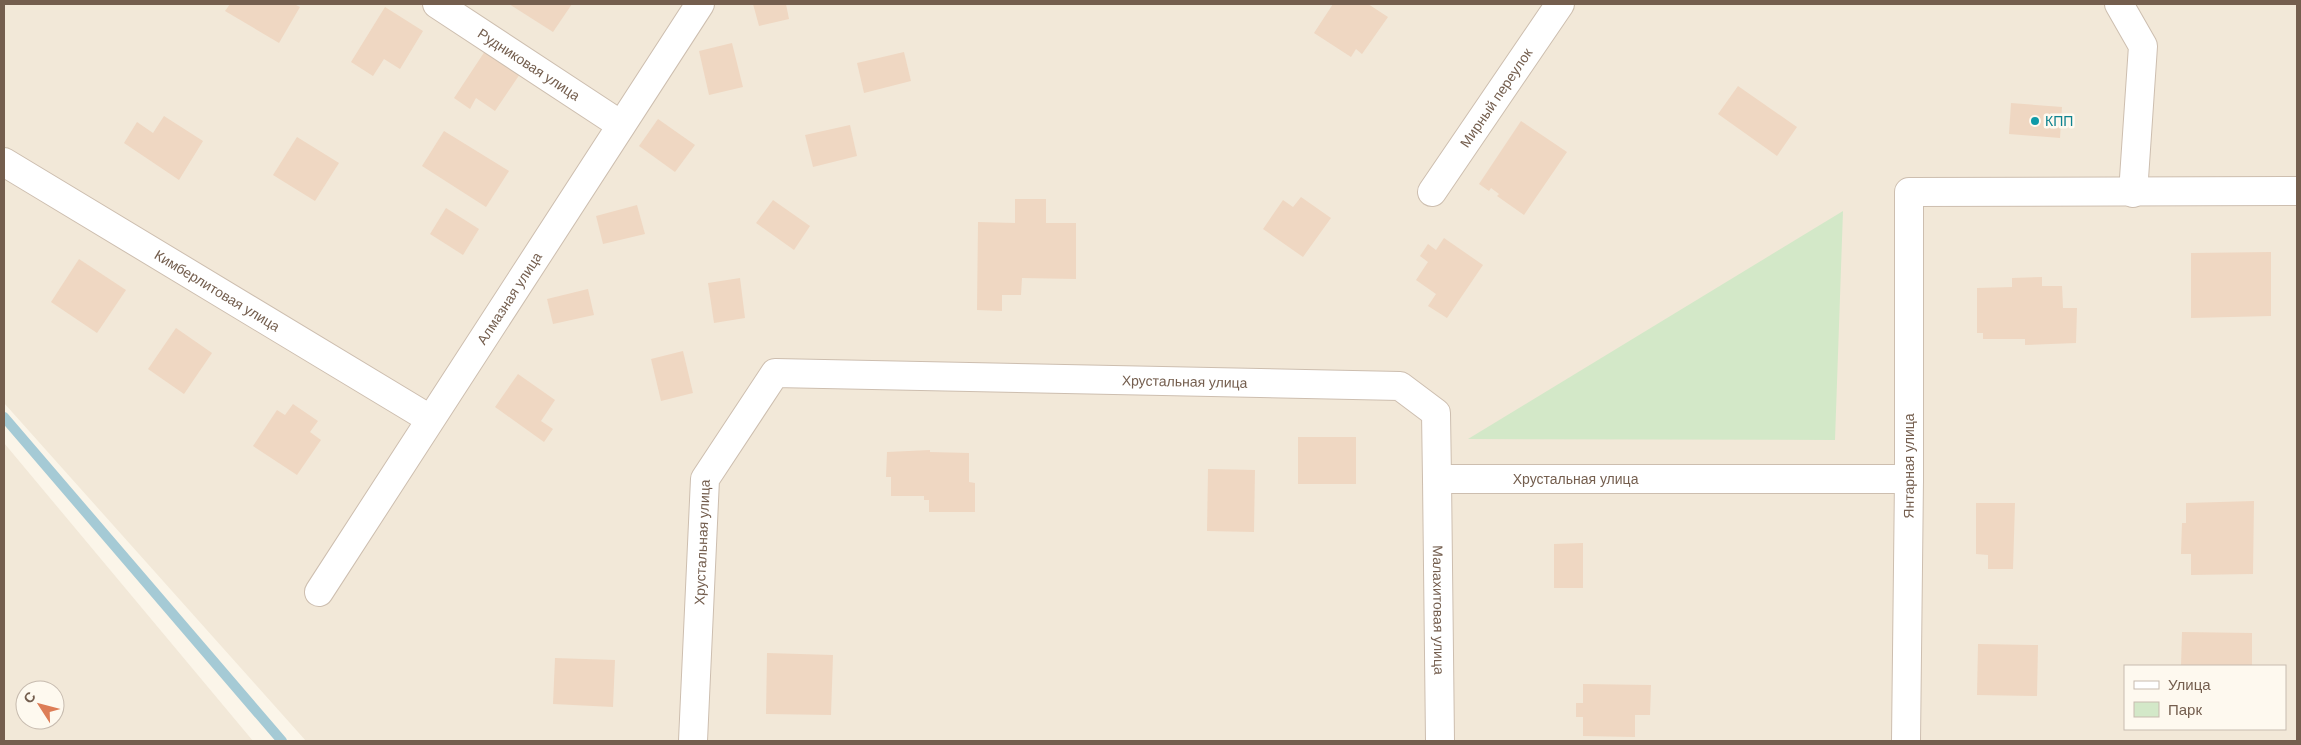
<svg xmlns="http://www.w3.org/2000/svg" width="2301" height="745" viewBox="0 0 2301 745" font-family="'DM Sans',sans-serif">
<rect width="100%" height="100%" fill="#fbf5e9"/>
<g fill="#f2e8d8" fill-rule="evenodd">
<path d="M4 4H2297V741H306L4 403ZM2125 666H2285V729H2125Z"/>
<path d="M4 443 253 741H4ZM25 690H55V720H25Z"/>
</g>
<path fill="#d3e8c8" d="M1843 211 1835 440 1468 439Z"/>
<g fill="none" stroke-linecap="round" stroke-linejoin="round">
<path stroke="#a5cad5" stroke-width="10" d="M4 417 282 741"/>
</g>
<g fill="#efd7c2">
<path d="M230 4H294L300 7 279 43 225 11Z"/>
<path d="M509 4H572L553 32Z"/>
<path d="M753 4H786L789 19 759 26Z"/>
<path d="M1333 4H1368L1388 17 1362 54 1356 49 1351 57 1314 33Z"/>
<path d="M385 7 423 31 400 69 384 59 373 76 351 62Z"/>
<path d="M732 43 743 87 709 95 699 51Z"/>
<path d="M489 45 524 68 495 111 476 98 470 109 454 98Z"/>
<path d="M904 52 911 81 864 93 857 63Z"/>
<path d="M1738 86 1797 127 1777 156 1718 114Z"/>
<path d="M2011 103 2062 107 2060 138 2009 134Z"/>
<path d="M164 116 203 141 179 180 124 143 137 122 153 133Z"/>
<path d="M658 119 695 145 675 172 639 146Z"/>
<path d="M1521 121 1567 152 1524 215 1497 196 1499 194 1491 188 1489 191 1479 184Z"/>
<path d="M850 125 857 156 813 167 805 135Z"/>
<path d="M444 131 509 171 486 207 422 166Z"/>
<path d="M297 137 339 163 315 201 273 175Z"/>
<path d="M1301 197 1331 218 1303 257 1263 229 1283 200 1293 207Z"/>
<path d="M1015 199H1046V223H1076V279L1022 278 1021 295H1002V311L977 310 978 222 1015 223Z"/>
<path d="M773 200 810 226 794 250 756 223Z"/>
<path d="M637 205 645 234 603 244 596 216Z"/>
<path d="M446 208 479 229 463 255 430 234Z"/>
<path d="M1444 238 1483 265 1447 318 1428 306 1436 294 1416 280 1428 262 1420 256 1428 244 1436 250Z"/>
<path d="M2271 252V316L2191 318V253Z"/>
<path d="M79 259 126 290 97 333 51 302Z"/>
<path d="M2042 277V286H2062L2063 308H2077L2076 343 2025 345V339H1983V333H1977V288L2012 287V278Z"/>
<path d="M740 278 745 318 714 323 708 283Z"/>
<path d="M588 289 594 315 553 324 547 299Z"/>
<path d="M176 328 212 353 184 394 148 369Z"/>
<path d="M683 351 693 393 661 401 651 359Z"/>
<path d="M518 374 555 400 541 421 553 429 544 442 495 407Z"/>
<path d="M293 404 318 421 310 432 321 440 297 475 253 446 277 410 285 415Z"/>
<rect x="1298" y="437" width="58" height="47"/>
<path d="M930 450V452L969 453V482L975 483V512H929V500H924V496H891V477H886L887 452Z"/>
<path d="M1208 469 1255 470 1254 532 1207 531Z"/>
<path d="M2254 501 2253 574 2191 575V554H2181L2182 523H2186V503Z"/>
<path d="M1976 503H2015L2013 569H1988V555L1976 554Z"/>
<path d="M1583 543V588H1554V544Z"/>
<path d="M2182 632 2252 633V666H2181Z"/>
<path d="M1978 644 2038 645 2037 696 1977 695Z"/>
<path d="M767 653 833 655 831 715 766 714Z"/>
<path d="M555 658 615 660 613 707 553 704Z"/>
<path d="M1583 684 1651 685 1650 715H1635V737L1583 736V717H1576V703H1583Z"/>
</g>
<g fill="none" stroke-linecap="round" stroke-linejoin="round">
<g stroke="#cdbeaf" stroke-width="30">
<g id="minor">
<path id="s1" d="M437 4 621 125"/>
<path d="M2119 4 2143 46 2133 193"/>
<path id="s2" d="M4 162 430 419"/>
<path id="s3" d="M1432 192 1560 4"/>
<path id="s4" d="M1437 479 1440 741"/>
<path id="s5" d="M319 592 700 4"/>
<path id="s6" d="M693 741 705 479 775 373 1400 386 1436 413 1437 479H1909"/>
<path id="s7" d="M1906 741 1909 479V192L2297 191"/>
</g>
</g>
<use href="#minor" stroke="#fff" stroke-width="28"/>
</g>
<circle fill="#0f9aa8" stroke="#fef9ef" stroke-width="2" cx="2035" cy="121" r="5"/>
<g text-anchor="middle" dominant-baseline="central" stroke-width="5" stroke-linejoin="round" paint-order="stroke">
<g font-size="14" fill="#745e4e" stroke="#fef9ef">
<text stroke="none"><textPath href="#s1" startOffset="110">Рудниковая улица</textPath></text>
<text stroke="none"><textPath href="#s3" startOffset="114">Мирный переулок</textPath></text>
<text stroke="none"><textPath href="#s2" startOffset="249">Кимберлитовая улица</textPath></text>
<text stroke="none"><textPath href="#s5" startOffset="350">Алмазная улица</textPath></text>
<text stroke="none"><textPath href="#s6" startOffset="799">Хрустальная улица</textPath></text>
<text stroke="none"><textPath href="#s7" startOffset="275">Янтарная улица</textPath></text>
<text stroke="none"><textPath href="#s6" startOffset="1264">Хрустальная улица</textPath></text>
<text stroke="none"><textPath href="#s6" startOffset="199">Хрустальная улица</textPath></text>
<text stroke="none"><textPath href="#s4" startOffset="131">Малахитовая улица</textPath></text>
</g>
<g font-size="14" fill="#0d838f" stroke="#fef9ef" text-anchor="start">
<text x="2045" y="121">КПП</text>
</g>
</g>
<rect width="2301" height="745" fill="none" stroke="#745e4e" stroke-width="10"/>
<rect x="2124" y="665" width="162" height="65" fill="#fef9ef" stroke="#c7bbaf"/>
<rect x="2134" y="681" width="25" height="8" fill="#ffffff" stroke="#c7bbaf"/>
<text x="2168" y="690" font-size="15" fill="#745e4e">Улица</text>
<rect x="2134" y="702" width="25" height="15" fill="#d3e8c8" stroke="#c7bbaf"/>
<text x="2168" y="715" font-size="15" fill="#745e4e">Парк</text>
<g transform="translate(40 705) rotate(306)"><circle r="24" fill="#fef9ef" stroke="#c7bbaf"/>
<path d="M0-4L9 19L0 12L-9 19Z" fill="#dd7d56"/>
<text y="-8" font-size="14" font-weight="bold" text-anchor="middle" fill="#745e4e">С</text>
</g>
</svg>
